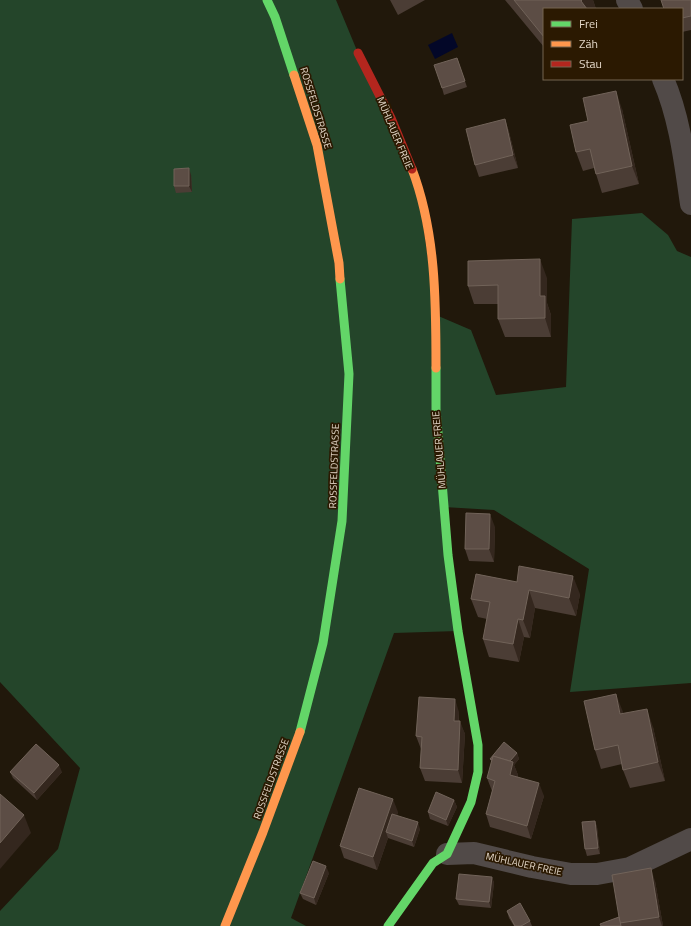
<svg xmlns="http://www.w3.org/2000/svg" width="691" height="926" viewBox="0 0 691 926" font-family="'Titillium Web',sans-serif">
<rect width="100%" height="100%" fill="#21180b"/>
<path fill="#24452a" d="M0 0H336L358 53 417 183 436 315 471 330 496 395 566 387 572 219 642 213 668 235 677 251 691 257V683L570 692 589 569 494 510 444 507 458 631 394 633 291 918 306 926H0V911L58 849 80 768 0 682Z"/>
<path fill="#030728" d="M452 33 458 47 435 59 428 45Z"/>
<g fill="none" stroke-linecap="round" stroke-linejoin="round">
<g stroke="#514a48" stroke-width="22">
<path d="M627 0 632 9"/>
<path d="M663 79C680 118 685 163 691 204"/>
<path d="M447 854 474 853 532 867 571 874H597L630 868 691 839"/>
</g>
<g stroke="#63d668" stroke-width="9">
<path d="M267 0 275 17 294 75"/>
<path d="M300 732 323 643 342 521 349 374 340 279"/>
<path d="M388 926 433 863 447 854 471 802 478 772V745L458 631 448 555 436 409V368"/>
</g>
<g stroke="#ff974d" stroke-width="9">
<path d="M294 75 317 145 339 263 340 279"/>
<path d="M412 169C436 232 436 302 436 368"/>
<path d="M225 926 263 832 300 732"/>
</g>
<path stroke="#b3261e" stroke-width="9" d="M358 53 391 118 412 169"/>
</g>
<g fill="#4b3d35">
<path d="M390 0H425L398 15Z"/>
<path d="M505 0H593L596 9H544V47Z"/>
<path d="M691 0V30L682 32V9Z"/>
<path d="M457 58 467 87 444 95 442 88Z"/>
<path d="M622 109 639 184 602 193 596 174 594 168 583 171 576 152 588 121Z"/>
<path d="M505 119 509 132 518 168 479 177 475 165Z"/>
<path d="M191 175 192 192 176 193 174 186Z"/>
<path d="M547 278V303L551 315V337H505L498 319V304H474L468 286Z"/>
<path d="M495 527 494 562 469 561 465 549Z"/>
<path d="M476 574 580 594 576 616 535 608 530 638 524 637 519 662 489 657 483 639 487 619 478 617 471 599Z"/>
<path d="M459 712V721L465 734 462 783 425 781 420 768 421 749 416 736Z"/>
<path d="M623 712V714L653 727 665 781 630 788 623 770 622 764 601 769 595 750Z"/>
<path d="M517 753 519 759 514 765 518 775V777L544 796 531 839 490 827 486 814 492 791 487 778 492 762 490 759Z"/>
<path d="M10 772H62L37 800 13 778Z"/>
<path d="M454 800 457 807 448 826 430 819 428 812Z"/>
<path d="M398 812 397 815 420 829 414 847 388 838 377 870 344 858 340 846Z"/>
<path d="M595 821 597 827 600 854 587 856 585 849Z"/>
<path d="M329 873 316 905 303 899 300 893Z"/>
<path d="M492 877 494 883 491 908 459 905 456 899Z"/>
<path d="M655 881 663 926H601L619 917Z"/>
<path d="M507 911 530 921 532 926H514L509 918Z"/>
</g>
<g fill="#34271e">
<path d="M582 0H593L596 9H584L581 1Z"/>
<path d="M616 91 622 109 639 184 632 166Z"/>
<path d="M505 119 509 132 518 168 513 155Z"/>
<path d="M189 168 191 175 192 192 189 186Z"/>
<path d="M540 259 547 278V303L551 315V337L545 318 540 296Z"/>
<path d="M490 514 495 527 494 562 489 549Z"/>
<path d="M573 576 580 594 576 616 569 598Z"/>
<path d="M529 590 535 608 530 638 523 620Z"/>
<path d="M518 619 524 637 519 662 513 644Z"/>
<path d="M616 694 623 712 627 733 620 714Z"/>
<path d="M455 699 459 712 458 734 454 721Z"/>
<path d="M647 709 653 727 665 781 658 762Z"/>
<path d="M460 721 465 734 462 783 458 770Z"/>
<path d="M517 753 519 759 514 765 518 775 514 787 506 766Z"/>
<path d="M59 765 62 772 37 800 34 793Z"/>
<path d="M539 783 544 796 531 839 527 826Z"/>
<path d="M393 799 398 812 390 833 386 832 388 838 377 870 373 857Z"/>
<path d="M454 800 457 807 448 826 446 820Z"/>
<path d="M24 815 31 833 0 869V843Z"/>
<path d="M595 821 597 827 600 854 598 848Z"/>
<path d="M418 822 420 829 414 847 412 841Z"/>
<path d="M326 866 329 873 316 905 314 898Z"/>
<path d="M651 868 655 881 663 926H662L659 917Z"/>
<path d="M492 877 494 883 491 908 489 902Z"/>
</g>
<g fill="#5c4d45" stroke="#716359">
<path d="M514 0H582L581 1 587 9H544V37Z"/>
<path d="M661 0H691V16L682 18V9H664Z"/>
<path d="M457 58 465 81 442 88 434 65Z"/>
<path d="M616 91 632 166 596 174 590 149 576 152 570 125 588 121 583 98Z"/>
<path d="M505 119 513 155 475 165 466 129Z"/>
<path d="M189 168V186H174V169Z"/>
<path d="M540 259V296H545V318L498 319V285L468 286V261Z"/>
<path d="M466 513 490 514 489 549H465Z"/>
<path d="M519 566 573 576 569 598 529 590 523 620 518 619 513 644 483 639 490 602 471 599 476 574 517 582Z"/>
<path d="M616 694 620 714 647 709 658 762 623 770 618 745 595 750 584 701Z"/>
<path d="M419 697 455 699 454 721H460L458 770 420 768 422 737 416 736Z"/>
<path d="M504 742 517 753 510 761 493 756 492 760 490 759Z"/>
<path d="M36 744 59 765 34 793 10 772Z"/>
<path d="M493 756 513 762 510 775 539 783 527 826 486 814 495 781 487 778Z"/>
<path d="M359 788 393 799 373 857 340 846Z"/>
<path d="M436 792 454 800 446 820 428 812Z"/>
<path d="M0 794 24 815 0 843Z"/>
<path d="M392 814 418 822 412 841 386 832Z"/>
<path d="M595 821 598 848 585 849 582 822Z"/>
<path d="M313 861 326 866 314 898 300 893Z"/>
<path d="M651 868 659 917 620 923 612 875Z"/>
<path d="M459 874 492 877 489 902 456 899Z"/>
<path d="M520 903 530 921 521 926H515L507 911Z"/>
<path d="M619 917 621 926H601L600 924Z"/>
</g>
<g text-anchor="middle" dominant-baseline="central" stroke-width="3.5" stroke-linejoin="round" paint-order="stroke">
<g font-size="10" fill="#e3d7c8" stroke="#2b1901">
<text transform="translate(316 108) rotate(73)">ROSSFELDSTRASSE</text>
<text transform="translate(395 133) rotate(67)">MÜHLAUER FREIE</text>
<text transform="translate(439 450) rotate(-95)">MÜHLAUER FREIE</text>
<text transform="translate(334 466) rotate(-88)">ROSSFELDSTRASSE</text>
<text transform="translate(271 779) rotate(-70)">ROSSFELDSTRASSE</text>
<text transform="translate(524 864) rotate(12)">MÜHLAUER FREIE</text>
</g>
</g>
<rect x="543" y="8" width="140" height="72" fill="#2b1901" stroke="#756551"/>
<rect x="551" y="21" width="20" height="6" fill="#63d668" stroke="#756551"/>
<text x="579" y="28" font-size="12" fill="#e3d7c8">Frei</text>
<rect x="551" y="41" width="20" height="6" fill="#ff974d" stroke="#756551"/>
<text x="579" y="48" font-size="12" fill="#e3d7c8">Zäh</text>
<rect x="551" y="61" width="20" height="6" fill="#b3261e" stroke="#756551"/>
<text x="579" y="68" font-size="12" fill="#e3d7c8">Stau</text>
</svg>
